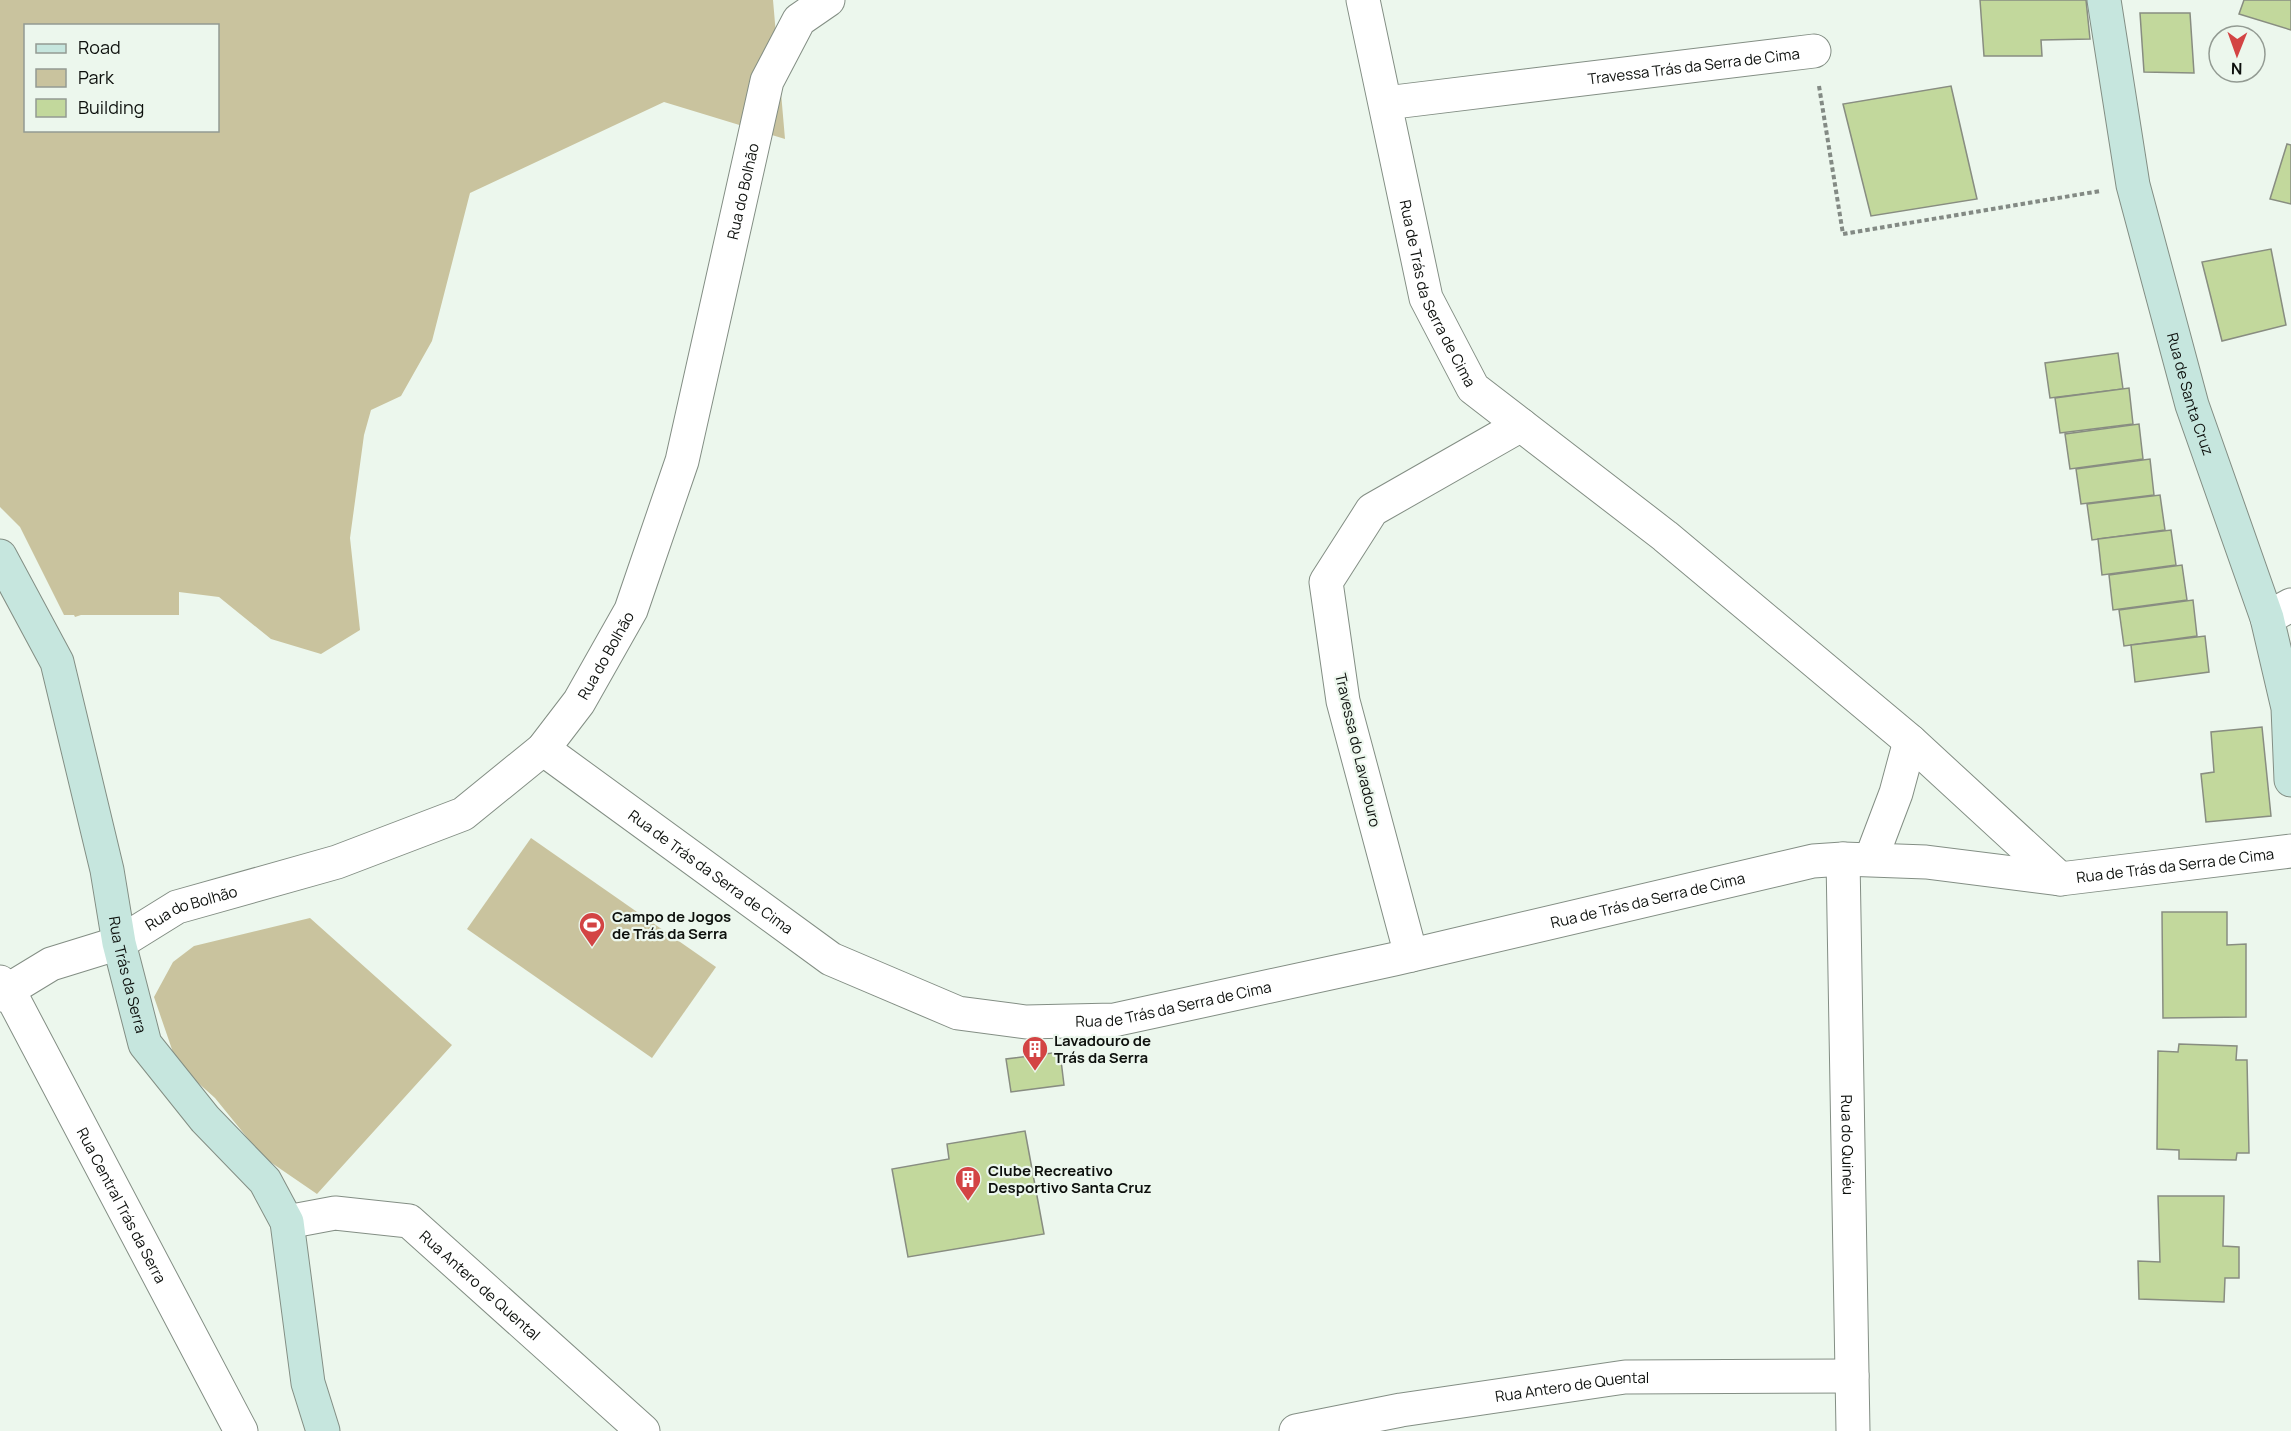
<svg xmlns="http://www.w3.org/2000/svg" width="2291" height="1431" viewBox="0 0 2291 1431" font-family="Manrope,sans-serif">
<rect width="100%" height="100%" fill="#ecf7ed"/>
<g fill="#c9c39e" fill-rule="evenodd">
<path d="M0 0H773L785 139 664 102 470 193 432 341 401 396 371 410 364 435 350 538 360 630 321 654 271 639 219 597 179 592V615H81L75 617 74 615H64L20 527 0 507ZM26 26H218V130H26Z"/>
<path d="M531 838 716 967 652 1058 467 929Z"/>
<path d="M310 918 452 1045 317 1194 263 1157 215 1098 177 1064 154 997 173 962 194 946Z"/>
</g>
<g fill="#c2d89c" stroke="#888d81" stroke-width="1.5">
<path d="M1980 0H2086L2090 39 2041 40 2042 56H1984Z"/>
<path d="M2244 0H2291V30L2239 14Z"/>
<path d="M2140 13H2190L2194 73 2144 72Z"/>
<path d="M1951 86 1977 199 1871 216 1843 104Z"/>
<path d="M2287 144 2291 145V204L2270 199Z"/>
<path d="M2271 249 2286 325 2222 341 2202 262Z"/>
<path d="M2118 353 2123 389 2050 398 2045 363Z"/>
<path d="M2129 388 2133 424 2060 433 2055 398Z"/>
<path d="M2139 424 2143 459 2070 469 2065 434Z"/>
<path d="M2150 459 2154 495 2081 504 2076 469Z"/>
<path d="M2160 495 2165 530 2092 540 2087 504Z"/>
<path d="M2171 530 2176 565 2102 575 2098 539Z"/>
<path d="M2182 565 2187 600 2113 610 2109 575Z"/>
<path d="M2193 600 2197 636 2124 646 2119 610Z"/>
<path d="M2205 636 2209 672 2135 682 2131 645Z"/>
<path d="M2262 727 2271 816 2206 822 2201 774 2214 772 2211 732Z"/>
<path d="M2162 912H2227V945L2246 944V1017L2163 1018Z"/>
<path d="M2179 1044 2237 1046 2236 1060H2247L2249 1153H2237L2236 1160 2179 1159V1150L2157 1149 2158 1051 2178 1052Z"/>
<path d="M1060 1052 1064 1085 1011 1092 1006 1059Z"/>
<path d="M1025 1131 1044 1234 908 1257 892 1169 949 1159 947 1144Z"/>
<path d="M2158 1196H2224L2223 1246 2239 1247V1278H2225L2224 1302 2139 1299 2138 1261 2160 1262Z"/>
</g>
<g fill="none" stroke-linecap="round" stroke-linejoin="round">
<g stroke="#838e84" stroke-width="35">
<g id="minor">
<path id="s1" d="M1363 0 1426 298 1473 388 1665 536 1910 741 2060 879"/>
<path id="s2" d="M1386 103 1814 51"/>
<path id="s3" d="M543 749 831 959 958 1013 1026 1022 1114 1020 1395 959 1813 861 1843 859 1926 862 2060 879 2291 851"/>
<path id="s4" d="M1843 859 1853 1431"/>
<path d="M1871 859 1896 793 1910 741"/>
<path d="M1411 955 1343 701 1326 582 1372 510 1521 425"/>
<path id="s5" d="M0 982 8 989 241 1431"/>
<path id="s6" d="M0 995 51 964 119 943 177 907 337 862 463 814 543 749 579 702 631 610 682 461 767 81 799 20 828 0"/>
<path id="s7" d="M287 1222 335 1213 409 1221 643 1431"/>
<path id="s8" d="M1296 1431 1401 1410 1625 1377 1852 1376"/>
</g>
</g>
<g stroke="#838e84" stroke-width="35">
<path id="tertiary" d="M2267 618 2291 605"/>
</g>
<g stroke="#838e84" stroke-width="35">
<g id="secondary">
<path id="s9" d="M2104 0 2133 185 2192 405 2267 618 2288 708 2291 780"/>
<path id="s10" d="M0 556 57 662 107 870 119 943 145 1044 205 1119 265 1181 287 1222 308 1383 323 1431"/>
</g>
</g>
<path stroke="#838a84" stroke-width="4" stroke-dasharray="4.5 3" stroke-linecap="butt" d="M1819 86 1843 234 2100 191"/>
<use href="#minor" stroke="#fff" stroke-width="33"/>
<use href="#tertiary" stroke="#fff" stroke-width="33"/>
<use href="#secondary" stroke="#c6e6de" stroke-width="33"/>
</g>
<defs>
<g id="stadium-pin" transform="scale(1.35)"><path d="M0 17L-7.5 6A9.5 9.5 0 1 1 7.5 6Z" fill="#d34444" stroke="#ecf7ed"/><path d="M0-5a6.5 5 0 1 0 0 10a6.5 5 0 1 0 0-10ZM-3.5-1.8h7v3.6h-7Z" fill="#fff"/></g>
<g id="building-pin" transform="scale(1.35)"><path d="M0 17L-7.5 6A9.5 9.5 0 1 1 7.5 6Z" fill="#d34444" stroke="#ecf7ed"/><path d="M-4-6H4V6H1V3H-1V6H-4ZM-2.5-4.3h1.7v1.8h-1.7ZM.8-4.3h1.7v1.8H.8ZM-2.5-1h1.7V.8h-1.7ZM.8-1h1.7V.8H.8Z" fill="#fff"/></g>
</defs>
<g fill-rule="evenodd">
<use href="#stadium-pin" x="592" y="925"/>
<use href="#building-pin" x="1035" y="1049"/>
<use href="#building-pin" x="968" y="1179"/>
</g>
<g text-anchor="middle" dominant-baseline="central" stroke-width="4.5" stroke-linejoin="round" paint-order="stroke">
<g font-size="15" fill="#0d100d" stroke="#ecf7ed">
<text stroke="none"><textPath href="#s2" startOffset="310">Travessa Trás da Serra de Cima</textPath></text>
<text stroke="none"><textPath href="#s6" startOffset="1202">Rua do Bolhão</textPath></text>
<text stroke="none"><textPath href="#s1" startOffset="304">Rua de Trás da Serra de Cima</textPath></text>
<text stroke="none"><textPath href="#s9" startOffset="404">Rua de Santa Cruz</textPath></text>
<text stroke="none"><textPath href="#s6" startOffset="716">Rua do Bolhão</textPath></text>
<text transform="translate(1358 750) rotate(77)">Travessa do Lavadouro</text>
<text stroke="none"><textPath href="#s3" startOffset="1732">Rua de Trás da Serra de Cima</textPath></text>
<text stroke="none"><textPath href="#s3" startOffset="208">Rua de Trás da Serra de Cima</textPath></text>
<text stroke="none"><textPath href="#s3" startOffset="1198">Rua de Trás da Serra de Cima</textPath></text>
<text stroke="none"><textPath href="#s6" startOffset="212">Rua do Bolhão</textPath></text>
<text stroke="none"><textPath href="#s10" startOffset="441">Rua Trás da Serra</textPath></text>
<text stroke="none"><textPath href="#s3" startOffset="712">Rua de Trás da Serra de Cima</textPath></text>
<text stroke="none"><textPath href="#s4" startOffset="286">Rua do Quinéu</textPath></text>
<text stroke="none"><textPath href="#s5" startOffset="255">Rua Central Trás da Serra</textPath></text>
<text stroke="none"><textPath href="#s7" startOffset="219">Rua Antero de Quental</textPath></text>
<text stroke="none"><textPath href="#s8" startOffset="280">Rua Antero de Quental</textPath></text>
</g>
<g font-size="15" font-weight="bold" fill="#0d100d" stroke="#ecf7ed" text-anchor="start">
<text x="612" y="916">Campo de Jogos<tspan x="612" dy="17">de Trás da Serra</tspan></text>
<text x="1054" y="1040">Lavadouro de<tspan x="1054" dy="17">Trás da Serra</tspan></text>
<text x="988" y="1170">Clube Recreativo<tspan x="988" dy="17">Desportivo Santa Cruz</tspan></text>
</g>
</g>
<rect x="24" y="24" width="195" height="108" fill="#ecf7ed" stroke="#939b93" stroke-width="1.5"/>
<rect x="36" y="44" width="30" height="9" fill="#c6e6de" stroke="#939b93" stroke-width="1.5"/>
<text x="78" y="54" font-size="18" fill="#0d100d">Road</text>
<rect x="36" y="69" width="30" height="18" fill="#c9c39e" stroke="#939b93" stroke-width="1.5"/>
<text x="78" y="84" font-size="18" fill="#0d100d">Park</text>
<rect x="36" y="99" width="30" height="18" fill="#c2d89c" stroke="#939b93" stroke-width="1.5"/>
<text x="78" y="114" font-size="18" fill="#0d100d">Building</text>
<g transform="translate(2237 54) rotate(181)"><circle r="28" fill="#ecf7ed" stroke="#939b93" stroke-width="1.5"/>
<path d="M0-4.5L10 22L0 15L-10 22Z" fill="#d34444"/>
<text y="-9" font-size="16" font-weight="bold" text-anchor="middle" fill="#0d100d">N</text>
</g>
</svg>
